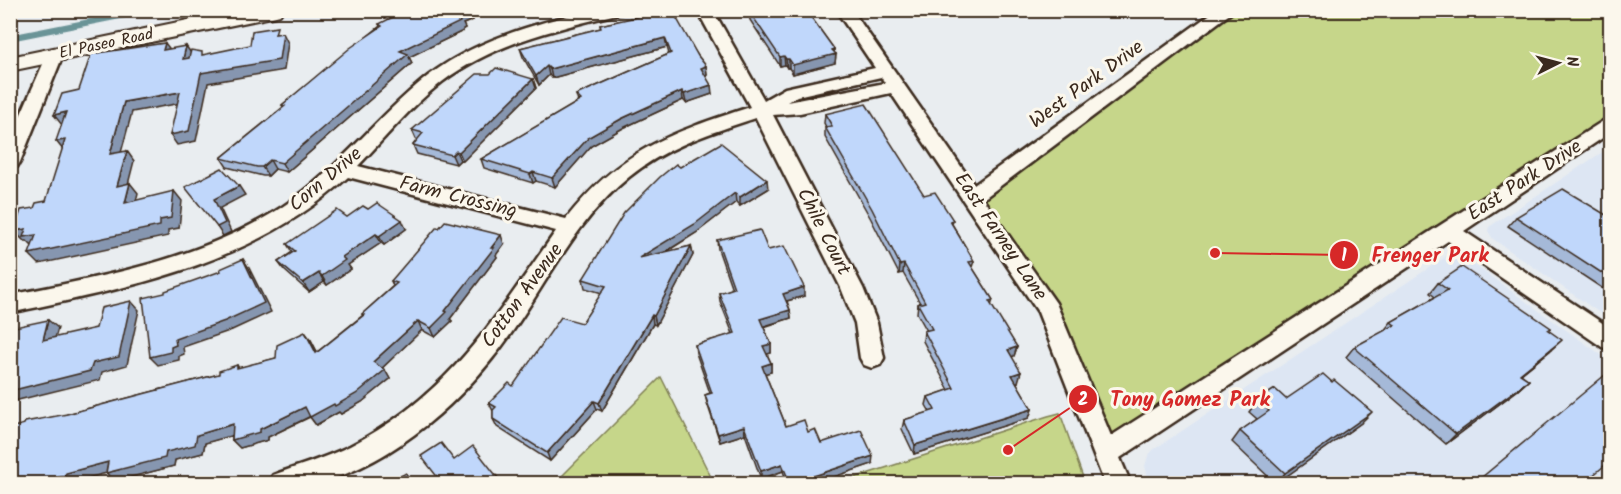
<svg xmlns="http://www.w3.org/2000/svg" width="1621" height="494" viewBox="0 0 1621 494" font-family="Kalam,sans-serif">
<rect width="100%" height="100%" fill="#e9edf0"/>
<filter id="ink" filterUnits="userSpaceOnUse"><feTurbulence type="fractalNoise" baseFrequency=".0167" numOctaves="2"/><feDisplacementMap in="SourceGraphic" scale="12" xChannelSelector="R" yChannelSelector="G"/><feConvolveMatrix kernelMatrix="1 2 1 2 8 2 1 2 1" color-interpolation-filters="sRGB"/></filter>
<g filter="url(#ink)">
<g fill="#dde6f3">
<path d="M1610 147V320L1493 239 1488 231 1489 227 1495 223Z"/>
<path d="M1457 255 1466 259 1610 361V483L1150 484 1145 466 1148 456 1153 450 1447 256Z"/>
</g>
<g fill="#c6d68a" stroke="#808054" stroke-width="1.5">
<path d="M1230 11H1610V129L1107 453 1048 309 973 196Z"/>
<path d="M661 377 714 483H555Z"/>
<path d="M1060 413 1085 483H838L1048 416Z"/>
</g>
<g fill="none" stroke-linecap="round" stroke-linejoin="round">
<path stroke="#6b9497" stroke-width="6" d="M10 38 150 10"/>
<g stroke="#3b2a1e" stroke-width="5">
<g id="street">
<path d="M591 10H623L621 13C558 29 495 42 442 82 411 106 386 137 358 166L566 219C620 150 670 133 750 107L697 10H713L764 100 785 88 875 68 836 10H852L974 185 1216 10H1235L983 199 1056 303 1111 436 1603 121 1610 119V133L1464 231 1610 328V349L1602 347 1448 241 1120 458 1131 484H1105L1038 312 891 93 800 113 773 115 863 288 877 323 884 358 880 365 872 368 864 365 860 358 855 323 841 288 756 118C711 133 667 146 629 177 577 219 548 281 510 335 465 399 396 462 319 483 304 487 285 484 269 484L273 475C298 466 325 458 350 446 450 395 494 319 556 231L348 177C254 264 131 287 10 313V295C104 276 200 260 282 207 338 171 376 117 428 76 475 40 534 24 591 10ZM881 77 885 83 787 102 797 96Z"/>
<path d="M55 50 63 55 20 162 17 167 10 168V139L47 55Z"/>
</g>
</g>
<g stroke="#3b2a1e" stroke-width="4">
<path id="secondary" d="M236 10H283L280 15 272 17 10 71V57Z"/>
</g>
<use href="#street" fill="#fbf7ec" fill-rule="evenodd"/>
<use href="#secondary" fill="#fbf7ec" fill-rule="evenodd"/>
</g>
<g fill="#a5b9d8" stroke="#3b2a1e" stroke-width="1.5">
<path d="M668 10 698 56 706 66 707 75 706 76 712 94 686 103 683 100 623 128 591 146 555 187 536 181 533 183 484 168 481 159 578 102 576 95 669 54 667 47 552 78 549 75 539 85 523 57 520 48 601 28 600 25Z"/>
<path d="M750 10H806L834 49V53L836 54 835 63 793 74 789 68H787L785 65 780 66 750 20 749 11Z"/>
<path d="M470 12 473 20 463 24 465 28 463 29V31L409 57 412 63 287 172 275 169 268 176H263L227 167 221 158 283 107 282 105 380 26 379 24Z"/>
<path d="M533 79 536 88 463 161 460 160 456 164 417 154 413 145 417 140 416 139 412 130Z"/>
<path d="M825 114 953 220 952 224 974 261 972 267 993 300 991 306 1017 347 1014 356 1012 357 1018 382H1016L1032 409 1029 418 914 454 902 429 904 420 930 412 926 405 928 397 949 390 923 341 924 331H927L917 313 918 304 920 303 903 273 899 274 871 219 825 137V127H826L824 123Z"/>
<path d="M680 167 768 189 740 206 736 202 696 233 666 252 691 246 693 255 656 325 653 324 602 411 597 409 550 461 497 427 493 419V411L489 403 513 386 582 323 602 293 585 288 583 279Z"/>
<path d="M347 217 406 229 384 245 381 243 348 265 351 269 327 285 324 282 309 292 284 270 278 262 292 252 287 244Z"/>
<path d="M1516 217 1611 218V294L1508 226Z"/>
<path d="M717 240 768 250 804 296 787 301 790 310 791 318 764 327 771 344V353L767 354 771 363V372L765 373 786 426 808 432 821 443 872 464 816 483H787L783 471 761 479 745 434 720 442 707 403 705 395 710 393 696 353 695 345 733 334 720 301 719 293 732 289 718 249Z"/>
<path d="M504 244 496 255 497 257 450 319 452 321 435 337 422 330 382 368 385 370 390 379 362 402 341 414 339 412 316 425 310 417 268 437V440L240 448 232 440V435L205 443 203 453 175 460 174 466 116 481 106 473 76 481V483H10L67 414 219 374 237 365 239 368 276 358 311 340 317 352 363 315 362 314 393 286 391 281Z"/>
<path d="M1438 283 1548 330 1551 350 1521 374 1529 380 1518 390 1446 444 1346 357 1354 347 1383 332 1391 322 1435 297 1430 293Z"/>
<path d="M1332 382 1361 423 1277 483H1275L1232 442 1240 431 1257 419 1249 412 1258 400 1286 399Z"/>
</g>
<g fill="#8696b0" stroke="#3b2a1e" stroke-width="1.5">
<path d="M470 12 473 20 463 24 465 28 463 29V31L409 57 412 63 287 172 282 163 400 51 458 16Z"/>
<path d="M283 33 288 43 284 70 208 83 196 141 177 145 170 135 201 73Z"/>
<path d="M665 38 667 47 552 78 550 69Z"/>
<path d="M165 43 172 52 163 50Z"/>
<path d="M186 46 193 56 190 69 183 59Z"/>
<path d="M834 49V55L836 54 835 63 793 74V65Z"/>
<path d="M784 56 785 65 780 66V57Z"/>
<path d="M786 59H789V68H787Z"/>
<path d="M547 66 549 75 539 85 536 76Z"/>
<path d="M706 66 707 75 702 77 701 68Z"/>
<path d="M533 79 536 88 463 161 459 152Z"/>
<path d="M711 85 712 94 686 103 684 94Z"/>
<path d="M682 91 683 100 623 128 591 146 555 187 552 178 589 137 621 119Z"/>
<path d="M180 92 187 102 132 112 118 164 110 154 124 102Z"/>
<path d="M66 112 62 125 54 115Z"/>
<path d="M65 140 64 151 56 141Z"/>
<path d="M127 151 134 161 125 196 117 186Z"/>
<path d="M456 151 460 160 456 164 452 155Z"/>
<path d="M270 160 275 169 268 176 262 167Z"/>
<path d="M533 172 536 181 533 183 530 174Z"/>
<path d="M767 180 768 189 740 206V197Z"/>
<path d="M130 183 138 193 133 213 125 203Z"/>
<path d="M239 186 245 195 220 208 231 232 223 236 217 227 214 199Z"/>
<path d="M174 191 182 201 179 228 168 230V236L39 264 29 254 160 220Z"/>
<path d="M735 193 736 202 696 233 641 267 639 258Z"/>
<path d="M402 220 406 229 384 245 379 236Z"/>
<path d="M26 229 36 235 33 247 27 241H24L14 231Z"/>
<path d="M376 234 381 243 348 265 351 269 327 285 322 276 342 257Z"/>
<path d="M501 235 504 244 496 255 497 257 450 319 452 321 435 337 431 328 445 311Z"/>
<path d="M691 246 693 255 656 325 654 316Z"/>
<path d="M243 259 249 268 271 312 232 330 183 347 184 354 179 356V360L158 365 150 357 171 347 175 339Z"/>
<path d="M904 264 903 273 899 274 900 265Z"/>
<path d="M319 273 324 282 309 292 303 283Z"/>
<path d="M804 287V296L783 302V294Z"/>
<path d="M131 301 139 310 127 365 102 372 100 380 10 402V391L93 363Z"/>
<path d="M790 310 791 318 761 327 760 319Z"/>
<path d="M652 315 653 324 602 411 599 403Z"/>
<path d="M48 320 58 328 52 349 43 340Z"/>
<path d="M418 321 422 330 379 371 373 362Z"/>
<path d="M305 332 311 340 322 361 316 353Z"/>
<path d="M1562 340 1551 350 1510 383 1520 374Z"/>
<path d="M771 344V353L764 355 763 346Z"/>
<path d="M1017 347 1014 356 1005 359 1008 350Z"/>
<path d="M771 363V372L763 374 762 366Z"/>
<path d="M385 370 390 379 362 402 341 414 339 412 316 425 310 417Z"/>
<path d="M1021 372 1018 382 1009 384 1012 375Z"/>
<path d="M1529 380 1518 390 1446 444 1456 434Z"/>
<path d="M594 401 597 409 550 461 547 453Z"/>
<path d="M305 407 311 416 268 437V440L240 448 232 440 260 429Z"/>
<path d="M1032 409 1029 418 914 454 915 445Z"/>
<path d="M1372 412 1361 423 1277 483 1285 473Z"/>
<path d="M233 424 241 433 205 443 203 453 175 460 174 466 116 481 106 473 166 452 197 435Z"/>
<path d="M744 426 745 434 720 442 718 434Z"/>
<path d="M873 456 872 464 816 483H793Z"/>
<path d="M108 462 118 470 76 481V483H37L66 473Z"/>
<path d="M782 464 783 471 761 479V471Z"/>
</g>
<g fill="#c0d7fb" stroke="#3b2a1e" stroke-width="1.5">
<path d="M407 10H469L470 12 458 16 462 19 459 20 460 22 400 51 408 54 282 163 270 160 262 167H257L221 158 285 106 282 105 350 48 382 26 379 24Z"/>
<path d="M668 10H672L698 56 706 66 701 68 711 85 684 94 682 91 621 119 589 137 552 178 533 172 530 174 481 159 581 100 576 95 671 53 665 38 550 69 547 66 536 76 520 48 601 28 600 25Z"/>
<path d="M752 10H806L834 49 832 50 836 54 793 65 789 59H786L784 56 780 57 749 11Z"/>
<path d="M277 27 275 34 283 33 279 60 201 73 189 131 170 135 180 92 124 102 110 154 127 151 117 186 130 183 125 203 174 191 171 218 160 220V226L29 254 36 235 23 237 26 229 14 231 21 210 34 208 36 203 46 201 65 140 56 141 66 112 54 115 62 94 79 90 91 54 165 43 163 50 186 46 183 59 189 58 191 50 202 52V55L250 45 252 31Z"/>
<path d="M496 68 533 79 459 152 456 151 452 155 413 145 423 133 412 130 477 74H490Z"/>
<path d="M866 104 924 195 935 192 953 220 950 221 974 261 969 262 993 300 989 301 1017 347 1008 350 1021 372 1012 375 1032 409 915 445 904 420 935 410 928 397 954 388 924 331 932 329 918 304 925 302 904 264 900 265 872 209 825 127 832 126 825 114Z"/>
<path d="M721 143 767 180 740 197 735 193 695 224 639 258 691 246 654 316 652 315 599 403 594 401 547 453 493 419V410L496 407 489 403 509 383 513 386 561 317 582 323 606 286 583 279 624 213 660 177 676 164 680 167Z"/>
<path d="M222 168 239 186 214 199 225 223 217 227 185 187Z"/>
<path d="M1563 189 1611 218V279L1516 217Z"/>
<path d="M377 203 402 220 379 236 376 234 342 257 345 260 322 276 319 273 303 283 278 262 295 251 287 244 337 210 347 217 363 206 368 209Z"/>
<path d="M445 221 501 235 491 248H494L445 311 447 312 431 328 418 321 373 362 385 370 356 394 335 406 334 404 310 417 305 407 260 429V432L232 440 233 424 197 435 195 445 166 452 165 458 106 473 108 462 66 473 65 476 37 483H10V428L24 424 25 422 67 414 219 374V371L237 365V368L276 358 277 345 305 332 316 353 364 315 362 314 397 283 391 281 437 227 439 228Z"/>
<path d="M760 230 768 250 784 246 804 287 783 294 790 310 760 319 771 344 763 346 771 363 762 366 786 426 804 420 808 432 815 429 821 443 861 430 873 456 793 483H790L782 464 761 471 744 426 718 434 705 395 712 393 695 345 735 333 719 293 734 288 717 240Z"/>
<path d="M243 259 264 303 225 321 175 339 176 345 171 347V352L150 357 143 298 165 293V291L221 271 220 269Z"/>
<path d="M1462 267 1551 328 1548 330 1562 340 1520 374 1529 380 1456 434 1354 347 1395 325 1391 322 1448 290 1438 283Z"/>
<path d="M131 301 119 357 93 363 90 371 10 391V328L48 320 43 340 96 328 101 308Z"/>
<path d="M1611 370V460L1584 483H1475Z"/>
<path d="M1323 374 1332 382 1334 380 1372 412 1285 473 1240 431 1269 411 1258 400 1275 389 1286 399Z"/>
<path d="M441 443 454 460 473 446 502 483H442L421 456Z"/>
<path d="M406 473 411 483H388Z"/>
</g>
</g>
<g text-anchor="middle" dominant-baseline="central" stroke-width="6" stroke-linejoin="round" paint-order="stroke">
<g font-size="16" fill="#3b2a1e" stroke="#fbf7ec">
<text transform="translate(106 44) rotate(-12)">El Paseo Road</text>
</g>
<g font-size="20" fill="#3b2a1e" stroke="#fbf7ec">
<text transform="translate(1087 85) rotate(-36)">West Park Drive</text>
<text transform="translate(326 180) rotate(-40)">Corn Drive</text>
<text transform="translate(1525 181) rotate(-33)">East Park Drive</text>
<text transform="translate(458 198) rotate(14)">Farm Crossing</text>
<text transform="translate(823 232) rotate(63)">Chile Court</text>
<text transform="translate(1000 237) rotate(56)">East Farney Lane</text>
<text transform="translate(523 296) rotate(-54)">Cotton Avenue</text>
</g>
</g>
<path fill="none" stroke="#d62828" stroke-width="2" d="M1215 253L1344 255M1008 450L1083 399"/>
<g fill="#d62828" stroke="#fbf7ec" stroke-width="2">
<circle cx="1215" cy="253" r="6"/>
<circle cx="1008" cy="450" r="6"/>
<circle cx="1344" cy="255" r="15"/>
<circle cx="1083" cy="399" r="15"/>
</g>
<g font-size="18" text-anchor="middle" font-weight="bold" fill="#fff">
<text x="1344" y="261">1</text>
<text x="1083" y="405">2</text>
</g>
<g font-size="21" text-anchor="middle" font-weight="bold" fill="#d62828" stroke="#fbf7ec" stroke-width="6" stroke-linejoin="round" paint-order="stroke">
<text x="1430" y="262">Frenger Park</text>
<text x="1190" y="406">Tony Gomez Park</text>
</g>
<rect width="1621" height="494" fill="none" stroke="#fbf7ec" stroke-width="36"/>
<rect x="18" y="18" width="1585" height="458" fill="none" stroke="#3b2a1e" stroke-width="2" filter="url(#ink)"/>
<g transform="translate(1558 63) rotate(84)" stroke="#fbf7ec" stroke-width="4.5" paint-order="stroke">
<path d="M0-4.5L10 22L0 15L-10 22Z" fill="#3b2a1e"/>
<text y="-9" font-size="16" font-weight="bold" text-anchor="middle" fill="#3b2a1e">N</text>
</g>
</svg>
